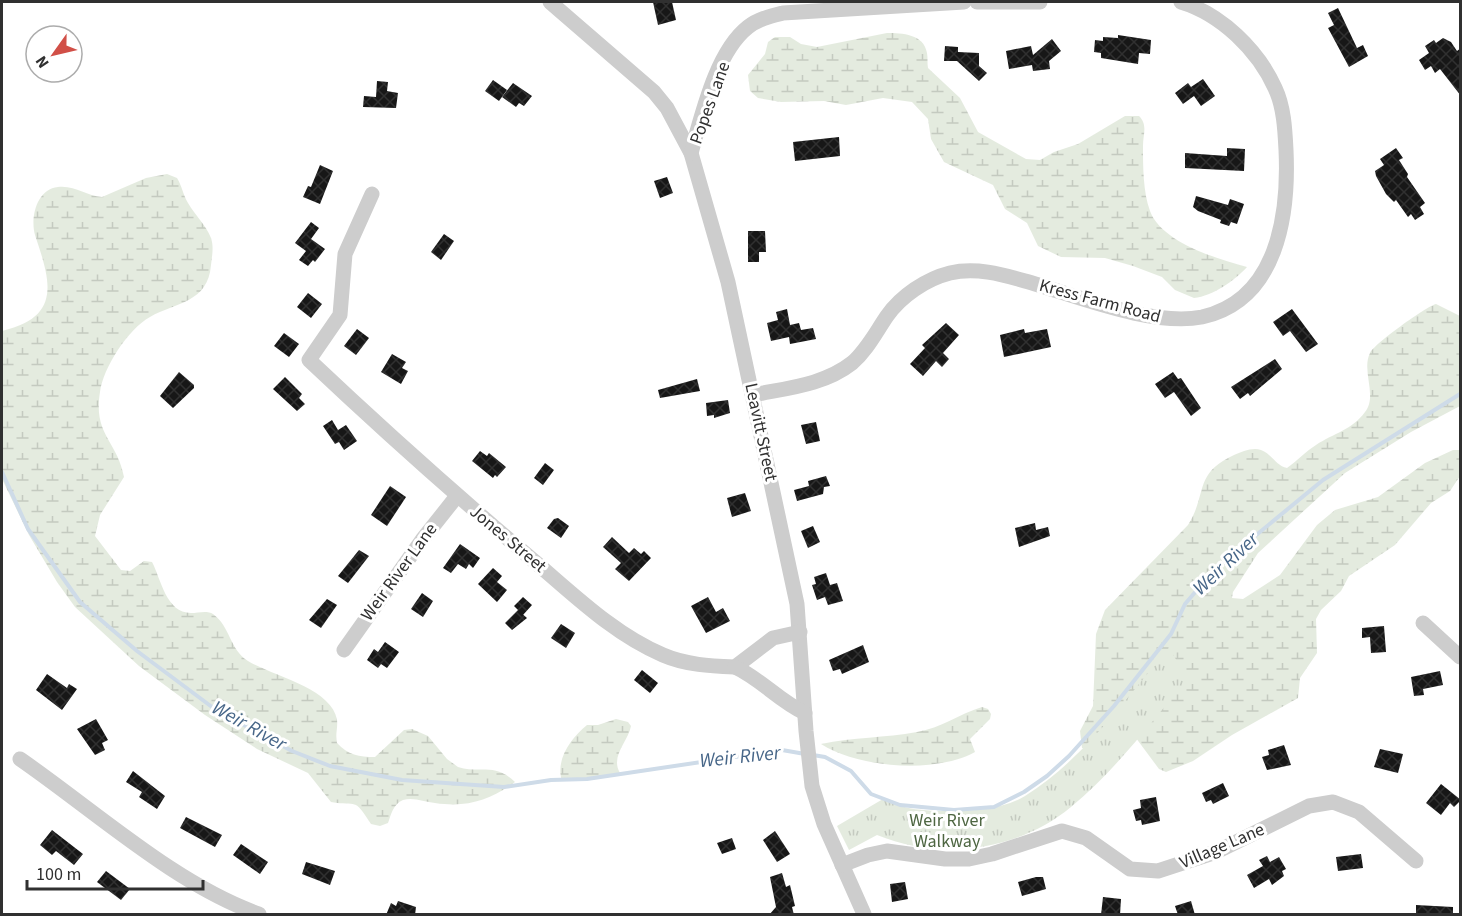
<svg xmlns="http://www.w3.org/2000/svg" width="1462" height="916" viewBox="0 0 1462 916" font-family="'Source Sans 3',sans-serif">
<defs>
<pattern id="wetland-marsh" width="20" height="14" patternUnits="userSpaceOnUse" patternTransform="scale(1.5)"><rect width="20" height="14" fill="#e4ebdf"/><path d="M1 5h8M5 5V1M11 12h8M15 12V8" fill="none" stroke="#c4cac0"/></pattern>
<pattern id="park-tufts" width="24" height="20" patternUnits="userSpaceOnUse" patternTransform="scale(1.5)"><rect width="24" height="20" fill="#e4ebdf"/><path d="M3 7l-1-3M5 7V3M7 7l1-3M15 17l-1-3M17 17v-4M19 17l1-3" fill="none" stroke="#c4cac0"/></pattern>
<pattern id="building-cross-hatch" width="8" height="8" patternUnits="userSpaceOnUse" patternTransform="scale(1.5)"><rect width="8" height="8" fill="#171717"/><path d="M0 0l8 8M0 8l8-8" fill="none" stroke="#303030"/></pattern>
</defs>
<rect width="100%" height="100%" fill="#fff"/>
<g fill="url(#wetland-marsh)">
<path d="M887 33C902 33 924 34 927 53 928 58 927 63 928 68L960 98 978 132 1026 159 1040 160 1054 152 1078 144 1125 116H1139C1148 125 1143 134 1143 146 1143 166 1143 192 1150 211 1162 243 1218 259 1247 267 1234 281 1213 296 1194 298L1175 290 1162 277 1133 266 1105 258 1061 257 1038 246 1027 223 1005 209 993 185 944 162 931 139 928 119 912 102 883 98 846 105 824 101 781 102 758 98 750 91 748 75 765 54 768 42 775 37H790L801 44 817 47Z"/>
<path d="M167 174 177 178C182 186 183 195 188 203 195 215 206 225 211 238 214 247 212 256 211 265 208 303 176 302 150 317 128 329 103 368 100 392 93 435 117 440 124 477L100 515 95 536 121 570 130 571 144 561 152 562C161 579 166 613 191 613 198 613 207 610 213 614 230 626 230 650 248 661 272 676 332 688 337 720 338 728 335 735 337 743 348 755 359 757 375 757L404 730 412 729 428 736 447 759 458 767C481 774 494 762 515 782 491 800 467 808 435 803 424 802 414 797 403 800 393 804 391 815 388 823L380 826 371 824C353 796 358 807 331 802L308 773 257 749 205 715 139 666 75 607 57 582 29 535 2 479V331C63 317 50 280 35 235 30 217 37 189 58 187 75 185 86 196 102 197L146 178Z"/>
<path d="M1436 304 1460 316V406L1411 432 1345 473 1258 553 1233 592 1232 598 1243 599 1280 575 1317 525 1335 510 1378 497 1425 463 1453 450H1460V476L1450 491 1431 503 1395 545 1349 576 1341 591 1321 610 1316 619 1317 653 1300 678 1298 698 1232 735 1193 761 1166 772 1159 769 1133 734 1090 748H1082L1080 731 1093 706 1096 634 1105 610 1188 525C1208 493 1193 474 1234 455 1242 452 1252 447 1261 450 1272 454 1276 466 1287 468 1297 461 1305 452 1316 445 1334 433 1352 430 1365 412 1378 396 1361 371 1370 353 1374 344 1427 306 1436 304Z"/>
<path d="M982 707 988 709 991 714 990 719 970 739 975 752C935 774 859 768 821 744 853 737 885 738 917 732 941 728 959 714 982 707Z"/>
<path d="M616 719 628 722 631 726C628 742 610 756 620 773L590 779 562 781C555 760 571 738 587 725H598Z"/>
</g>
<path fill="url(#park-tufts)" d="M1169 648 1188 679C1151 722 1115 771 1071 807 1018 851 941 861 877 835L849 850 837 826 883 799C905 810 925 811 950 811 974 811 1004 809 1025 796 1084 759 1125 699 1169 648Z"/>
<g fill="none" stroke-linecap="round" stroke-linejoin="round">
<g stroke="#cedbe8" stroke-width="4">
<path d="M2 472 28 529 80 602 137 651 216 710 292 751 330 766 402 780 504 787 551 780 587 779 782 750 805 754"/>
<path d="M813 755 825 757 851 771 871 794 900 805 954 810 994 807 1024 792 1047 776 1069 756 1114 706 1171 634 1185 604 1215 569 1323 480 1460 394"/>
</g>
</g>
<g fill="url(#building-cross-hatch)">
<path d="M653 2H672L676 20 658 25Z"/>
<path d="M1338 8 1357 48 1363 45 1368 56 1349 67 1328 28 1334 25 1328 13Z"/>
<path d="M1118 35 1151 40 1150 54 1139 53 1138 64 1101 58V53L1094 52 1095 40 1103 41V37L1118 38Z"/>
<path d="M1443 38 1451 42 1457 51 1461 48V96L1440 69 1435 73 1431 66 1425 70 1419 60 1429 53 1425 46 1434 40 1436 43Z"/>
<path d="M1052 39 1061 51 1049 61 1050 69 1033 71 1032 65 1009 69 1006 51 1031 46 1033 55Z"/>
<path d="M945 46 958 47V52L979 53V66L987 73 979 81 957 61H944Z"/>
<path d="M1203 79 1215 96 1201 106 1194 96 1183 104 1175 93 1188 83 1191 87Z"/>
<path d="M493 80 507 90 499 101 485 91Z"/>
<path d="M377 81 388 82 387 91 398 93 396 108 363 107 364 96 376 97Z"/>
<path d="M513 83 532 96 524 106 519 103 516 107 502 97Z"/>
<path d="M839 137 840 156 795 161 793 142Z"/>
<path d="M1227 148 1245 149 1244 171 1185 168V153L1227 156Z"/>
<path d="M1396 148 1403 158 1399 160 1408 174 1407 177 1425 203 1420 207 1424 214 1415 220 1411 214 1408 217 1396 200 1394 202 1386 194 1376 176 1375 171 1384 165 1380 159Z"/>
<path d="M320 165 333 171 320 204 303 197 308 186 311 187Z"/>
<path d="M667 177 673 193 660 198 654 181Z"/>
<path d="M1196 196 1228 205 1230 199 1244 204 1237 224 1231 222 1229 226 1220 223 1221 220 1198 211 1193 207Z"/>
<path d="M311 222 319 228 311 239 325 249 315 262 313 260 308 266 299 260 306 251 295 243Z"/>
<path d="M748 231H765L766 252H759V262H748Z"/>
<path d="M444 234 454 241 441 260 431 252Z"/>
<path d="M308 293 322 304 311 318 297 307Z"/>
<path d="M787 309 790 325 799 323 801 330 813 328 816 339 790 344 789 337 771 341 767 323 778 320 776 312Z"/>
<path d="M1292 309 1318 344 1306 352 1290 331 1283 336 1273 322Z"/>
<path d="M946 323 959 335 943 353 949 359 942 367 936 361 923 376 910 364 925 348 922 345Z"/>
<path d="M357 329 369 338 356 355 344 346Z"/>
<path d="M1024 329 1025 333 1047 329 1051 347 1004 357 1000 335Z"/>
<path d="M284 333 299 344 289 357 274 346Z"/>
<path d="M392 354 406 362 402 368 408 371 401 384 381 372Z"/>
<path d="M1275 359 1282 369 1250 396 1248 393 1240 399 1231 387Z"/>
<path d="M179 372 194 385V388L173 408 160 396Z"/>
<path d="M1173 372 1178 379 1181 378 1201 408 1191 416 1174 392 1165 398 1155 384Z"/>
<path d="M285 377 302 394 299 398 305 404 297 411 273 389Z"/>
<path d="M697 379 700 391 660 398 658 390Z"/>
<path d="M728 400 730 413 714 418V415L707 416 706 403Z"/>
<path d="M332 420 338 430 346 425 357 441 344 450 339 442 335 444 323 426Z"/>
<path d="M816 422 820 441 806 444 801 425Z"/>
<path d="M480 451 487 456 489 453 506 467 497 477 495 475 493 478 472 461Z"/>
<path d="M545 463 554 470 543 485 534 478Z"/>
<path d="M826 476 830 486 824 487 823 494 797 501 794 490 809 486 808 481Z"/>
<path d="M390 486 406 497 387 526 371 515Z"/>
<path d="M745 493 751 511 732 517 727 498Z"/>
<path d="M558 518 569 526 561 538 547 528 554 519Z"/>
<path d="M1035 523 1036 530 1048 527 1050 536 1019 547 1015 528Z"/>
<path d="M813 526 820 542 808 548 801 531Z"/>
<path d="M612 537 629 553 634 548 641 554 644 551 651 558 629 581 615 569 621 563 603 547Z"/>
<path d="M460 544 480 558 473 568 469 564 466 569 458 564 451 573 443 568Z"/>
<path d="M359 550 369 556 348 583 338 576Z"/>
<path d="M493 568 502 576 497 582 507 590 497 602 478 584Z"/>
<path d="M826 573 830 585 837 583 843 601 828 605 825 597 817 600 812 585 816 584 814 577Z"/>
<path d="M422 593 433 601 423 617 411 609Z"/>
<path d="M523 597 532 605 523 615 519 611 527 618 512 630 505 623 518 610 514 606Z"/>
<path d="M708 597 716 612 723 608 730 621 706 633 691 606Z"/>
<path d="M327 599 337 605 321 628 309 620Z"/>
<path d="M561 624 575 633 566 648 551 638Z"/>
<path d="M1384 626 1386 652 1371 653 1370 637 1362 638V628Z"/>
<path d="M385 642 399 652 387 668 381 664 378 668 367 660 374 649 378 652Z"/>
<path d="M863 645 869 662 842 674 840 669 833 671 829 660Z"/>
<path d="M642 670 658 683 650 693 634 680Z"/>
<path d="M1440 671 1443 685 1423 689 1424 695 1414 696 1411 677Z"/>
<path d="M47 674 67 688 69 684 77 689 62 710 36 690Z"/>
<path d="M96 719 108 740 102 743 105 750 95 755 77 729Z"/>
<path d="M1284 745 1291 765 1267 770 1262 757 1269 755 1268 750Z"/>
<path d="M1380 749 1403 754 1398 773 1374 767Z"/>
<path d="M133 771 165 796 157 809 139 797 142 792 126 782Z"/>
<path d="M1223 783 1229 796 1213 804 1211 800 1206 802 1202 793Z"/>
<path d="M1441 784 1461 800 1454 807 1450 803 1441 815 1426 803Z"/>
<path d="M1156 797 1160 821 1142 825 1141 820 1136 821 1133 810 1141 808 1140 800Z"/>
<path d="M186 817 222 835 215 847 180 828Z"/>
<path d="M52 830 83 854 74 865 56 851 52 855 40 845Z"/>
<path d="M775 831 790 854 777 862 763 840Z"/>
<path d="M732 838 736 849 722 854 717 843Z"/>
<path d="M241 844 268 862 260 874 233 855Z"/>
<path d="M1361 854 1363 868 1338 871 1336 857Z"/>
<path d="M1267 856 1270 862 1279 857 1286 869 1282 871 1284 876 1272 885 1269 879 1254 888 1247 875 1263 866 1259 860Z"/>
<path d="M306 862 335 871 330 885 302 874Z"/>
<path d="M106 871 130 889 121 900 97 882Z"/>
<path d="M782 873 786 887 790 885 795 906 792 907 794 915H769L776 907 770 877Z"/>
<path d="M1036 877H1043L1046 889 1022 896 1018 882Z"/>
<path d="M905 882 908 899 892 902 890 884Z"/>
<path d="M1103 897 1121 899 1120 915H1101Z"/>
<path d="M398 901 416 907 415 915H386L391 903 396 906Z"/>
<path d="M1191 901 1195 915H1178L1175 906Z"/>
<path d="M1416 905 1453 907V915H1416Z"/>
</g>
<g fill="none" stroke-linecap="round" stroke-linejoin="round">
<g stroke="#cdcdcd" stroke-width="15">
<path d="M550 2 654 92 667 108 691 153 728 282 797 604 806 731 812 786 824 824 864 914"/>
<path d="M977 2H1040"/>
<path d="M691 153C702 115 716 52 748 27 758 19 771 16 783 13L964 2"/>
<path d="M372 194 345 254 340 315 309 360C382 429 457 496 534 561 574 595 615 635 663 655 686 665 711 666 735 667L773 638 800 632"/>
<path d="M753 395C787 388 824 385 852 363 867 350 876 332 887 316 901 296 926 279 950 273 975 267 1001 274 1025 281 1075 295 1152 327 1202 317 1278 300 1289 214 1286 150 1285 130 1284 107 1275 88 1258 50 1221 14 1181 2"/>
<path d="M1423 623 1460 657"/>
<path d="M344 650 422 540 457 496"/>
<path d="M735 667C761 679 779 701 805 713"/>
<path d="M20 759C94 810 176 885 259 914"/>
<path d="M842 865 868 855 887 851 945 859H969L992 854 1062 831 1086 838 1130 869 1158 871 1216 852 1309 806 1333 802 1359 812 1416 861"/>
</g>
</g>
<g text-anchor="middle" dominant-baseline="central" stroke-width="6" stroke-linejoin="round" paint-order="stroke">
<g font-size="18" fill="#303030" stroke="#fff">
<text transform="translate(710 103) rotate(-70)">Popes Lane</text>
<text transform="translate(1100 301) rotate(15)">Kress Farm Road</text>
<text transform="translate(761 432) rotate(78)">Leavitt Street</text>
<text transform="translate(508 539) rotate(40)">Jones Street</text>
<text transform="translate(399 572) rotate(-54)">Weir River Lane</text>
<text transform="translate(1222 846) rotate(-23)">Village Lane</text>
</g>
<g font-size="18" fill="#4e6642" stroke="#fff">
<text x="947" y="820">Weir River<tspan x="947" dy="21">Walkway</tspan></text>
</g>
<g font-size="20" font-style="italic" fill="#476688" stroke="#fff">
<text transform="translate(1226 564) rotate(-43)">Weir River</text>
<text transform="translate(249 726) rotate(29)">Weir River</text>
<text transform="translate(740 757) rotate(-6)">Weir River</text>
</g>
</g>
<rect width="1462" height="916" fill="none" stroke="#303030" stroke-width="6"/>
<g transform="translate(54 54) rotate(236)"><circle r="28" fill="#ffffff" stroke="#acacac" stroke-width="1.5"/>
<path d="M0-4.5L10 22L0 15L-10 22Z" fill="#d14f47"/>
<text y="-9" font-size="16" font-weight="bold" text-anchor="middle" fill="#303030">N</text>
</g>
<path d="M27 880v9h176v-9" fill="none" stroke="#303030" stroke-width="3"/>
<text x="36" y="880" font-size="18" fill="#303030" stroke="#ffffff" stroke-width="4.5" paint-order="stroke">100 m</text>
</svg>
